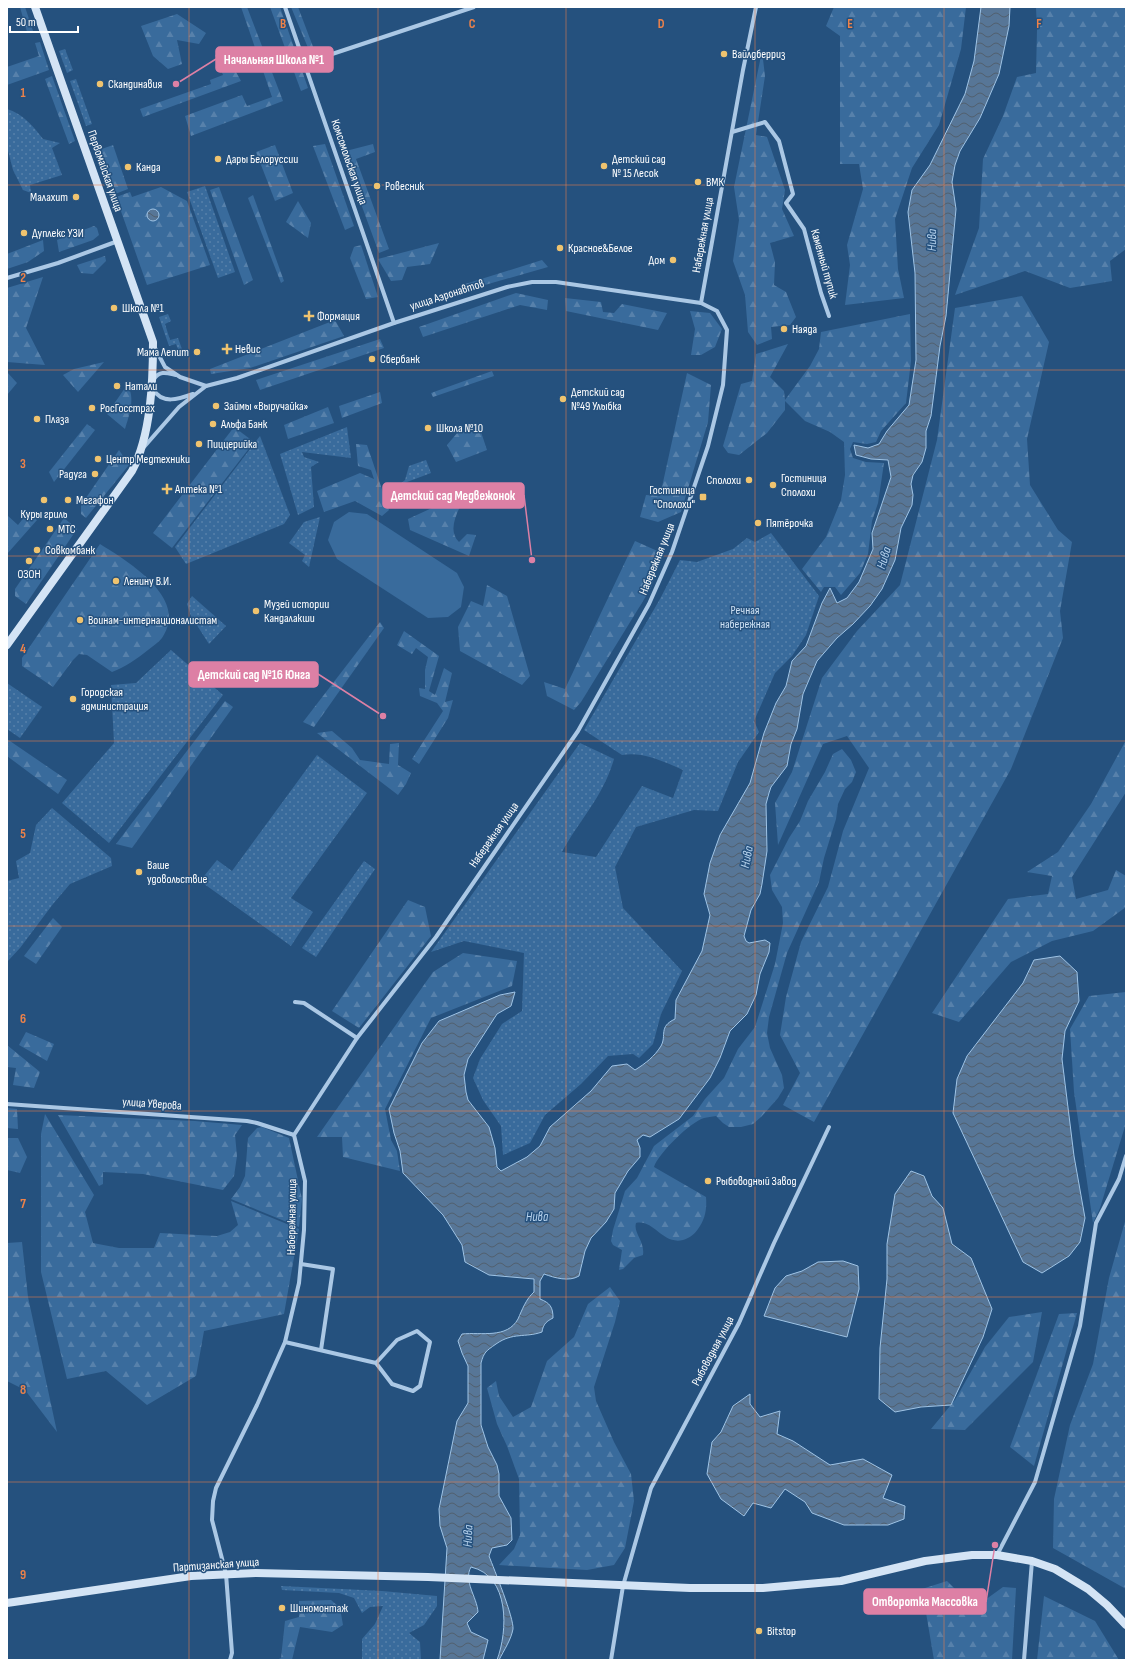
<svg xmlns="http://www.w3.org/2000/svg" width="1133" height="1667" viewBox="0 0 1133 1667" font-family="'Sofia Sans Condensed',sans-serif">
<defs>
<pattern id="grass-dots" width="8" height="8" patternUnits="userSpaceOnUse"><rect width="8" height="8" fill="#396b9c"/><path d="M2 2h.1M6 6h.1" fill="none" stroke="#5781ab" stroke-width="1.8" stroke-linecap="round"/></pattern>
<pattern id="forest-firs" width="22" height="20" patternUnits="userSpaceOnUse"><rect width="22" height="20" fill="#396b9c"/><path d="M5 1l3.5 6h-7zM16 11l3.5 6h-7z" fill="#5781ab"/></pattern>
<pattern id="water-waves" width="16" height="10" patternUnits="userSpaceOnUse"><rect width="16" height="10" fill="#577697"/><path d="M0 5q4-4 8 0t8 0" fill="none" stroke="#515f6e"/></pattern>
</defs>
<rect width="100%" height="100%" fill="#25517e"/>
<g fill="url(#grass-dots)">
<path d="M65 49 73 70 67 73 59 51Z"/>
<path d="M76 79 92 124 86 126 70 81Z"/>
<path d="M7 109C22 113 34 127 43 139L60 143 52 148 62 175 30 185 31 193 23 190 13 170 7 147Z"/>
<path d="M205 186 235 272 218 278 187 192Z"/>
<path d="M168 314 171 321 165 324 170 340 178 338 183 352H179L176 344 169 346 159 317Z"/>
<path d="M347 427 351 458 302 452 304 457 319 462 311 467 314 507 298 515 280 454Z"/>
<path d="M260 436 290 515 284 524 186 564 175 547Z"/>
<path d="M426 460 431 473 399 485 405 480 409 466Z"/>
<path d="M320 517 309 567 302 561 305 555 289 543 304 522Z"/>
<path d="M771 533 819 596 806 635 792 656 775 673 754 721 759 732 738 762 718 811 694 810 636 827 615 867 623 908 682 971 661 1014 653 1044 639 1058 633 1054 608 1056 581 1084 545 1115 530 1143 503 1155 501 1126 483 1100 473 1078 480 1059 502 1024 522 1011 524 953 464 941 431 952 580 743 614 759C603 797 580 819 562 852L596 857 642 786 673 798 683 770C665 762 643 751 622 755L584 730 660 599 680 560 697 562 733 549 747 538 755 542Z"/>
<path d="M192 596 226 626 209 644 191 616 187 604Z"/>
<path d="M171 650 223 695 109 843 62 803 114 743 111 685 136 683Z"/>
<path d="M7 683 42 707 20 738 7 729Z"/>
<path d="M317 755 367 793 291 898 313 912 291 946 200 881 217 860 232 871Z"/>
<path d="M52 808 111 858 112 866 70 884 53 904 20 948 7 962V881L19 878 16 861 30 853 36 825Z"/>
<path d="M364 861 375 869 316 957 302 948Z"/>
<path d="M281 1586 382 1591 437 1596V1606L424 1625 409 1633 420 1642 421 1660H362V1639L375 1624 383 1606 370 1607 362 1613 354 1598 339 1593 282 1590Z"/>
</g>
<g fill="url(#forest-firs)">
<path d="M20 7H25L33 31 27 32Z"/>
<path d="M241 7H247L283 101 191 136 185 116 242 95 247 106 272 97Z"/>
<path d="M270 7H280L308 88 301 91Z"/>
<path d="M291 7H298L315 52 311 55Z"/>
<path d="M834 7H966L961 49 939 125 912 168 895 219 898 269 904 298 845 305 850 265 847 245 863 189 859 164H840V36L826 26Z"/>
<path d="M1036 7H1126V249L1110 261 1112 281 1070 288 1025 271 955 295 979 228 983 159 1003 116 1017 77 1036 73 1037 30Z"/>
<path d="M177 14 206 33 199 44 177 40 182 64 168 69 153 56 141 26Z"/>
<path d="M40 42 49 70 7 85V67L39 56 35 43Z"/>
<path d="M762 51 765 76 756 135 767 137 785 190 782 209 794 236 770 243 775 262 774 285 786 292 796 317 790 325 771 327 772 339 757 345 748 332 745 295 733 261 739 220 734 187Z"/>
<path d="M225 52 241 81 143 117 140 109 211 84 210 80 223 75 215 55Z"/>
<path d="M52 76 75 141 69 144 45 79Z"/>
<path d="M325 144 354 226 345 230 313 146Z"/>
<path d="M373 144 375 152 356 159 389 249 379 253 342 152Z"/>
<path d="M113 145 128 189 115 194 99 150Z"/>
<path d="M275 145 293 193 275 201 256 152Z"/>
<path d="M161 187 187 201 210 265 147 285 116 197 130 192 132 197Z"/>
<path d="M219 187 253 280 244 285 210 190Z"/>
<path d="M253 195 284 281 281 283 248 198Z"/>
<path d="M298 201 311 223 308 238 286 222Z"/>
<path d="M94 226 97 228 99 235 93 240 59 252 57 240Z"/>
<path d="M43 240 44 251 28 262 7 269V254Z"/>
<path d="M439 243 430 264 407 267 402 280 391 281 378 259Z"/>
<path d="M361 245 378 297 366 299 350 258 354 247Z"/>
<path d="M105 256 106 261 93 274 81 273 77 265Z"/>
<path d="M542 260 548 267 464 291 462 285Z"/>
<path d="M43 277 26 328 45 365 7 362V288Z"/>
<path d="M516 293 548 300 547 310 520 305 423 337 419 327Z"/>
<path d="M1022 296 1049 342 1027 439 1030 485 1058 530 1072 542 1060 611 1063 638 1011 769 814 1122 783 1105 800 1073 780 1035 786 997 801 942 828 887 843 831 869 768 847 736 823 744 778 845 775 803 792 772 822 678 857 631 900 585 937 440 955 308Z"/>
<path d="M565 298 601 302 603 312 614 313 622 304 667 313 658 330 566 311Z"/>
<path d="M690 311 710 313 722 329 715 347 701 355H691L695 329Z"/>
<path d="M910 314 911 361 906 403 881 431 876 442 867 444 853 442 850 449 853 458 866 462 884 463 878 503 872 521 868 554 860 573 841 595 835 587H824L821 592 802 569 826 537 841 500 845 475 844 442 830 432 805 421 785 401V410L767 433 739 455 728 453 723 446 741 384 752 381 756 354 788 344 770 377 784 391 785 400 810 366 819 349 821 332Z"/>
<path d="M335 320 344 336 250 368 211 374 210 369Z"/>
<path d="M380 339 384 348 260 390 256 380Z"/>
<path d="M104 362 78 392 63 375 74 369Z"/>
<path d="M492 371 494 376 433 397 431 393Z"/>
<path d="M7 372 17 383 7 395Z"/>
<path d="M687 373 711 385 708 422 681 512 658 522 640 517 646 495 660 496Z"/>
<path d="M127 385C136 397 129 416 125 429L107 414Z"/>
<path d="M380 392 382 403 342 418 339 406Z"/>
<path d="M328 407 334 423 288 439 284 425Z"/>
<path d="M87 424 95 430 54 482 49 472Z"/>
<path d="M234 427 254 442 172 548 153 533Z"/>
<path d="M458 432H481L487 450 456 462 447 445Z"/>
<path d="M356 444 367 445 389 510 382 516 355 501 324 512 317 491 360 473 374 479 371 470 358 466Z"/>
<path d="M119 450 129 465 86 518 81 514V505Z"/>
<path d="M465 496C459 510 446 529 459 542L467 534 476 535 469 556 410 530 408 519 445 502Z"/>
<path d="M29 511 37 520 7 554V517L8 516 18 525Z"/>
<path d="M64 518 77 529 26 604 15 596V589Z"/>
<path d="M635 541 662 553 651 588 581 702 574 710 547 696 544 682 565 689Z"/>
<path d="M100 544C127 561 190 598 162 638 159 642 153 646 148 650 137 659 125 667 112 672L87 655 79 654 73 660 53 687 22 666V658Z"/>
<path d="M487 585 507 596 530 676 522 685 460 651 458 627 471 601 483 606Z"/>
<path d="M380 622 384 628 314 727 303 722Z"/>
<path d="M404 631 439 656 429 691 435 695 444 668 452 673 445 702 453 700 448 718 419 764 412 759 443 711 437 703 420 696 419 688 425 689V670L428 657 416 648 412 654 397 645Z"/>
<path d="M225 701 233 707 132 848 116 844Z"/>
<path d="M332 731 352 748 360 760 389 764 390 744 399 743 398 765 411 773 406 784 398 795 317 733Z"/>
<path d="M7 739 67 780 58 794 7 756Z"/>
<path d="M1125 742H1126V792L1072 877 1076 899 1108 890 1116 870 1126 876V907L1093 931 1052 941 1011 962 959 1022 932 1013 1008 899 1048 894 1052 876 1027 872 1058 852 1091 804Z"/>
<path d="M842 749 851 760 856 772 852 782 845 789 838 804 836 819 824 858 819 882 787 953 769 1017 767 1033 770 1048 782 1075 784 1088 778 1098 761 1117 753 1124 741 1127H729L723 1123 716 1116C712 1117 707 1117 704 1118 690 1122 658 1154 654 1167L706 1197C707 1210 705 1219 698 1229 694 1235 689 1238 683 1240 662 1245 654 1219 636 1223 633 1233 645 1241 643 1255L634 1258 623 1269 619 1270 622 1250 613 1245 611 1241 613 1230 625 1191 637 1178 654 1146 693 1116 705 1099 724 1078 738 1049 755 1027 775 964 783 923 782 907 772 890 770 875 789 838 800 821 808 801 825 772 833 754Z"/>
<path d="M408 900 425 907 431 936 359 1028 332 1011Z"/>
<path d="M53 918 62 927 36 964 24 956Z"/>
<path d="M463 953 517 961 512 986 431 1018 385 1109 391 1140 397 1151 400 1171 343 1157 342 1137H317L433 972Z"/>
<path d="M1126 992V1123L1100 1208 1093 1223 1074 1092 1070 1029 1089 996Z"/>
<path d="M26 1032 54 1044 47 1061 19 1045Z"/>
<path d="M7 1045 40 1072 34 1088 13 1085 16 1068 7 1067Z"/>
<path d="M7 1108 17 1109 18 1129 7 1128Z"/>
<path d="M45 1114 94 1195 85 1212 93 1243 119 1248H154L160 1233 217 1236 230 1232 238 1225 231 1201 299 1229 284 1314 204 1331 196 1376 147 1405 106 1371 67 1379 41 1272V1134Z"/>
<path d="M58 1115 195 1121 242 1125 235 1135 237 1156 234 1176 223 1190 143 1174 103 1172V1184L99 1186Z"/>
<path d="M262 1127 289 1138 302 1199 299 1227 231 1199 240 1187 245 1176 248 1138 257 1128Z"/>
<path d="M7 1138H18L27 1157 20 1173 7 1170Z"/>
<path d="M1126 1218V1589L1053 1548 1054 1499 1070 1425 1093 1364 1109 1278Z"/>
<path d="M22 1242 28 1297 57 1432 25 1390 7 1381V1243Z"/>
<path d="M610 1287 620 1301 615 1322 594 1387 596 1401 614 1442 631 1474 634 1501 625 1548 614 1565 587 1570 499 1565 514 1549 520 1535 519 1479 507 1446 497 1424 487 1388 496 1381 499 1396 513 1417 531 1407 547 1361 574 1337 588 1304Z"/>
<path d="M1042 1312 1033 1362 965 1430 931 1429 955 1400 985 1347 1009 1317Z"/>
<path d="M1077 1313 1034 1466 1010 1447 1059 1314Z"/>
<path d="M947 1581 974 1608 1003 1587 1016 1588 1012 1660H934L922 1589Z"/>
<path d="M1044 1596 1095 1621 1119 1660H1037Z"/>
<path d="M331 1600 340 1608 343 1625 332 1632 300 1627 292 1660H277L281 1658 285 1621 299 1617V1601Z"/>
</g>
<path fill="#396b9c" d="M349 512 367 514 457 573 464 587 461 607 448 617 428 618 337 559 328 540 334 522Z"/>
<g fill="url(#water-waves)" stroke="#9fc4e6">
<path d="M981 7H1010L1009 26 999 74 980 118 960 151 955 165 952 182 956 209 946 316 940 346 931 416 926 431V448L922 462 913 475 911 484 913 495 912 505 901 528 895 560 882 589 870 606 853 624 837 638 817 661 803 694 797 729 791 744 787 766 771 787 769 793 766 804 767 851 762 884 760 894 751 910 744 936 746 941 749 943 765 940 770 943 769 952 760 974 756 995 747 1014 730 1031 720 1058 710 1078 679 1119 650 1137 643 1135 637 1140 640 1148V1157L628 1171 615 1193 614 1209 606 1222 591 1238 585 1251 579 1276C569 1282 555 1278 544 1274L540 1281V1299C550 1303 553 1307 553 1318 547 1321 543 1324 542 1332 525 1338 513 1332 496 1344 486 1351 484 1352 481 1363V1425L488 1447 497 1465 499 1474V1496L511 1518 512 1540 507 1545 492 1548 489 1556C494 1569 514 1618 513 1629 511 1640 504 1650 499 1660H497C508 1631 510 1576 471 1567 463 1581 477 1597 478 1612L467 1623 471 1632 488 1640 483 1660H440L447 1548 440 1526 439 1509 457 1421 468 1403V1366L462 1353 458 1341 462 1334C481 1332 507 1339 518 1319 522 1310 526 1299 534 1292V1279L489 1275 465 1262 462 1245 443 1215 403 1173 400 1151 394 1133 389 1109 422 1043 439 1021 500 995 515 992 511 1006 497 1014 488 1028 468 1059 464 1075 466 1092 468 1100 489 1127 495 1148 497 1167 501 1171 527 1157 540 1146 550 1127 591 1091 612 1066 627 1064 635 1070C646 1063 654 1057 661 1046 667 1035 658 1027 675 1019L676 1000 702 951 710 915 704 894 710 863 720 835 750 783 764 733 776 703 786 686 792 661 806 646 822 603 830 588 837 603 847 598 859 582 873 549 872 533 891 477 888 460 871 459 856 455 854 445 868 448 879 444 887 431 909 405 916 360 915 273 908 212 912 190 930 165 965 94 974 61Z"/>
<circle cx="153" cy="215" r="6"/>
<path d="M1060 956 1077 972 1079 1001 1065 1031 1062 1059 1074 1156 1085 1218 1080 1242 1069 1256 1042 1273 1023 1262 953 1113 957 1079 967 1056 1023 983 1034 960Z"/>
<path d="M911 1171 924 1176 932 1196 943 1208 952 1244 971 1258 992 1309 983 1337 951 1405 921 1407 895 1412 879 1399 880 1348 887 1279V1244L895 1194Z"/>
<path d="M843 1261 858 1266 859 1289 847 1337 764 1316 775 1288 786 1276 802 1271 818 1262Z"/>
<path d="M750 1394V1404L760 1417 780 1411 777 1434 793 1441 830 1465 863 1459 892 1475 883 1498 905 1506 904 1519 888 1525H844L812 1513 805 1502 785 1489 771 1508 753 1503 744 1516 721 1499 707 1474 712 1442 721 1432 733 1406Z"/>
</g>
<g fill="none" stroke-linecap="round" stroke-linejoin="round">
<g stroke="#abc8e5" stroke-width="4">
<path d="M285 7 394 323"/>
<path d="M305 63 474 7"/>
<path d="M732 132 765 122 779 141 793 194 786 203 804 229 821 293 829 316"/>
<path d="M7 278 58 263 118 241"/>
<path d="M701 303 743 70 756 7"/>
<path d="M155 348 165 367 180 377 206 386"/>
<path d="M154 379C160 370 167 373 176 375"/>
<path d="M153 389C162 405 179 399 193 394"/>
<path d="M144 447 179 407 206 386 237 378 394 323 507 287 532 282H556L701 303 717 311 727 330 723 385 708 446 672 552 649 604 578 731 436 937 357 1038 294 1135 305 1181 304 1230 299 1283 285 1342 257 1405 216 1488 213 1501 212 1520 226 1574 232 1653 230 1660"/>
<path d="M295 1002 304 1003 357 1038"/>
<path d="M7 1104 247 1121 257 1123 294 1135"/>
<path d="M301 1264 333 1269 321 1350"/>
<path d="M285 1342 376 1363 397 1340 417 1331 430 1342 420 1386 413 1391 392 1384 376 1363"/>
<path d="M997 1555 1035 1482 1080 1326 1096 1223 1119 1179 1126 1156"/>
<path d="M611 1660 623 1586 651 1488 739 1323 774 1243 829 1127"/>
<path d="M1024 1660 1032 1561"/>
</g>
<g stroke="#d4e4f5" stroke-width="8">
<path d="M7 645 132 471C151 435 153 382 153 342L35 7"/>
<path d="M7 1603 191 1576 256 1573 428 1577 690 1588H763L841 1581 925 1561 972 1555H997L1032 1561 1055 1569 1088 1589 1107 1605 1126 1625"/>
</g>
</g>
<path fill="none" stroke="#ee8249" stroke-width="1" stroke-opacity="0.55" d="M189 7V1660M378 7V1660M566 7V1660M755 7V1660M944 7V1660M7 185H1126M7 370H1126M7 556H1126M7 741H1126M7 926H1126M7 1111H1126M7 1297H1126M7 1482H1126"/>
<g fill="#efc36f" stroke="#25517e" stroke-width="1.5">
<circle cx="724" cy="54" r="4"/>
<circle cx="100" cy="84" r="4"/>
<circle cx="218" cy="159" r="4"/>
<circle cx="604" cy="166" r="4"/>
<circle cx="128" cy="167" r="4"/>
<circle cx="698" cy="182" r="4"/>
<circle cx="377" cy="186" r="4"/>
<circle cx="76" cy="197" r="4"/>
<circle cx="24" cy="233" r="4"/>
<circle cx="560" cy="248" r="4"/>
<circle cx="673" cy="260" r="4"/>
<circle cx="114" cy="308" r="4"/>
<path d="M307 310h4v4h4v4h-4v4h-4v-4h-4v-4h4z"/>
<circle cx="784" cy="329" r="4"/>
<path d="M225 343h4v4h4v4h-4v4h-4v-4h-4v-4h4z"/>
<circle cx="197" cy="352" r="4"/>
<circle cx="372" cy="359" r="4"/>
<circle cx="117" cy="386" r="4"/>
<circle cx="563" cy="399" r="4"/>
<circle cx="216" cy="406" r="4"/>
<circle cx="92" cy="408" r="4"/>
<circle cx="37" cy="419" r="4"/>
<circle cx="213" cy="424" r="4"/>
<circle cx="428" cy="428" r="4"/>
<circle cx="199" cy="444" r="4"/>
<circle cx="98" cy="459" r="4"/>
<circle cx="95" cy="474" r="4"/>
<circle cx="749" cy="480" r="4"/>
<circle cx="773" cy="485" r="4"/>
<path d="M165 483h4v4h4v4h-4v4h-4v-4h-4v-4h4z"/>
<rect x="699" y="493" width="8" height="8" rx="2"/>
<circle cx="44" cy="500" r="4"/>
<circle cx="68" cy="500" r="4"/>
<circle cx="758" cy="523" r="4"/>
<circle cx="50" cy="529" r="4"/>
<circle cx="37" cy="550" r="4"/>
<circle cx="29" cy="561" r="4"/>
<circle cx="116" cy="581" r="4"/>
<circle cx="256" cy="611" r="4"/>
<circle cx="80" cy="620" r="4"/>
<circle cx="73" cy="699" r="4"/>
<circle cx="139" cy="872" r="4"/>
<circle cx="708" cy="1181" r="4"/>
<circle cx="282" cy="1608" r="4"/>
<circle cx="759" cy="1631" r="4"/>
</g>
<g text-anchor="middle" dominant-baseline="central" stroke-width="3" stroke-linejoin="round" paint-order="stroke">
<g font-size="12" fill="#fff" stroke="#25517e" text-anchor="start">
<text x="732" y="54">Вайлдберриз</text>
<text x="108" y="84">Скандинавия</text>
<text x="226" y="159">Дары Белоруссии</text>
<text x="612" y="159">Детский сад<tspan x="612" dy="14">№ 15 Лесок</tspan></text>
<text x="136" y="167">Канда</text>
<text x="706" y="182">ВМК</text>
<text x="385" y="186">Ровесник</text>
<text x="68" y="197" text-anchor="end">Малахит</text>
<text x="32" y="233">Дуплекс УЗИ</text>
<text x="568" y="248">Красное&amp;Белое</text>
<text x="665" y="260" text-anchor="end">Дом</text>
<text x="122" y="308">Школа №1</text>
<text x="317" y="316">Формация</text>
<text x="792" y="329">Наяда</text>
<text x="235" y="349">Невис</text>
<text x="189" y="352" text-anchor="end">Мама Лепит</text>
<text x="380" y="359">Сбербанк</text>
<text x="125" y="386">Натали</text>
<text x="571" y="392">Детский сад<tspan x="571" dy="14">№49 Улыбка</tspan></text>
<text x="224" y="406">Займы «Выручайка»</text>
<text x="100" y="408">РосГосстрах</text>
<text x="45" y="419">Плаза</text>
<text x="221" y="424">Альфа Банк</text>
<text x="436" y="428">Школа №10</text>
<text x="207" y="444">Пиццерийка</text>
<text x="106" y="459">Центр Медтехники</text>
<text x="87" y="474" text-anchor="end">Радуга</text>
<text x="781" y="478">Гостиница<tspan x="781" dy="14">Сполохи</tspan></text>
<text x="741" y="480" text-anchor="end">Сполохи</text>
<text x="175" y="489">Аптека №1</text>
<text x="695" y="490" text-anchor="end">Гостиница<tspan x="695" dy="14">"Сполохи"</tspan></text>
<text x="76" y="500">Мегафон</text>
<text x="44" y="514" text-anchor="middle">Куры гриль</text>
<text x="766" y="523">Пятёрочка</text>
<text x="58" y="529">МТС</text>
<text x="45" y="550">Совкомбанк</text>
<text x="29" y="574" text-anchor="middle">ОЗОН</text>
<text x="124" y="581">Ленину В.И.</text>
<text x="264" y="604">Музей истории<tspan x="264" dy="14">Кандалакши</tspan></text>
<text x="88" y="620">Воинам-интернационалистам</text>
<text x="81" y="692">Городская<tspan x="81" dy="14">администрация</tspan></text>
<text x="147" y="865">Ваше<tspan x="147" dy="14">удовольствие</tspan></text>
<text x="716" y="1181">Рыбоводный Завод</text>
<text x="290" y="1608">Шиномонтаж</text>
<text x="767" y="1631">Bitstop</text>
</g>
<g font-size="12" fill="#fff" stroke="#25517e">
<text transform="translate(349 162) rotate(71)">Комсомольская улица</text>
<text transform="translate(105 171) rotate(71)">Первомайская улица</text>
<text transform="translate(703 235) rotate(-80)">Набережная улица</text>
<text transform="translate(824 264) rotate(74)">Каменный тупик</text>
<text transform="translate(447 295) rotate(-18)">улица Аэронавтов</text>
<text transform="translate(657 559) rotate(-68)">Набережная улица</text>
<text transform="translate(494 835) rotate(-55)">Набережная улица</text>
<text transform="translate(152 1104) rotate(4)">улица Уверова</text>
<text transform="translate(292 1217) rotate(-89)">Набережная улица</text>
<text transform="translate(713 1351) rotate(-62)">Рыбоводная улица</text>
<text transform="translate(216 1565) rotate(-4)">Партизанская улица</text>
</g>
<g font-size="12" fill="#cee1f4" stroke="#25517e">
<text x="745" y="610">Речная<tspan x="745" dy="14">набережная</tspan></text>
</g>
<g font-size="13" font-style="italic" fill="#b6d2ed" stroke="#25517e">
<text transform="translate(932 240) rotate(-89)">Нива</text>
<text transform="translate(884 558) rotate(-73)">Нива</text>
<text transform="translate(747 857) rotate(-79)">Нива</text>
<text x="537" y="1217">Нива</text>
<text transform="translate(468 1536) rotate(-87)">Нива</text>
</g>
</g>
<g font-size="13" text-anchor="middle" font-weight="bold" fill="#ee8249" stroke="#25517e" stroke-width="3" stroke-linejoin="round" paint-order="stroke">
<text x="283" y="28">B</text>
<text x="472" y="28">C</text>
<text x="661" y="28">D</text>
<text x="850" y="28">E</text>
<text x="1039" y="28">F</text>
<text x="23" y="97">1</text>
<text x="23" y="282">2</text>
<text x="23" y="468">3</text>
<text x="23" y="653">4</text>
<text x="23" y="838">5</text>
<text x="23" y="1023">6</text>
<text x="23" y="1208">7</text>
<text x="23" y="1394">8</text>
<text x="23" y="1579">9</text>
</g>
<path fill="none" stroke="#dd80a5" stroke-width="1.5" d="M176 84L216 59M532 560L524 495M383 716L318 674M995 1545L986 1602"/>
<g fill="#dd80a5" stroke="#25517e" stroke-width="1.5">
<circle cx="176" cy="84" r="4"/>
<circle cx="532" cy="560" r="4"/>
<circle cx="383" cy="716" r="4"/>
<circle cx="995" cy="1545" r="4"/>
</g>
<g fill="#dd80a5" stroke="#dd80a5" stroke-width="1.5">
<rect x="216" y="47" width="117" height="25" rx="4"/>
<rect x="383" y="483" width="141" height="25" rx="4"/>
<rect x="189" y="662" width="129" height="25" rx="4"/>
<rect x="864" y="1589" width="122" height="25" rx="4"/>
</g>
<g font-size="13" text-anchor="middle" font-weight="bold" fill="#fff">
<text x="274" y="64">Начальная Школа №1</text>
<text x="453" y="500">Детский сад Медвежонок</text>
<text x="254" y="679">Детский сад №16 Юнга</text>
<text x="925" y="1606">Отворотка Массовка</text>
</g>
<rect width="1133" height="1667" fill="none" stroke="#ffffff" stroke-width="16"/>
<path d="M10 26v6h68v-6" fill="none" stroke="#ffffff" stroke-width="2"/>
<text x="16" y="26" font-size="12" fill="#ffffff" stroke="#25517e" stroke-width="3" paint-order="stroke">50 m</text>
</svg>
